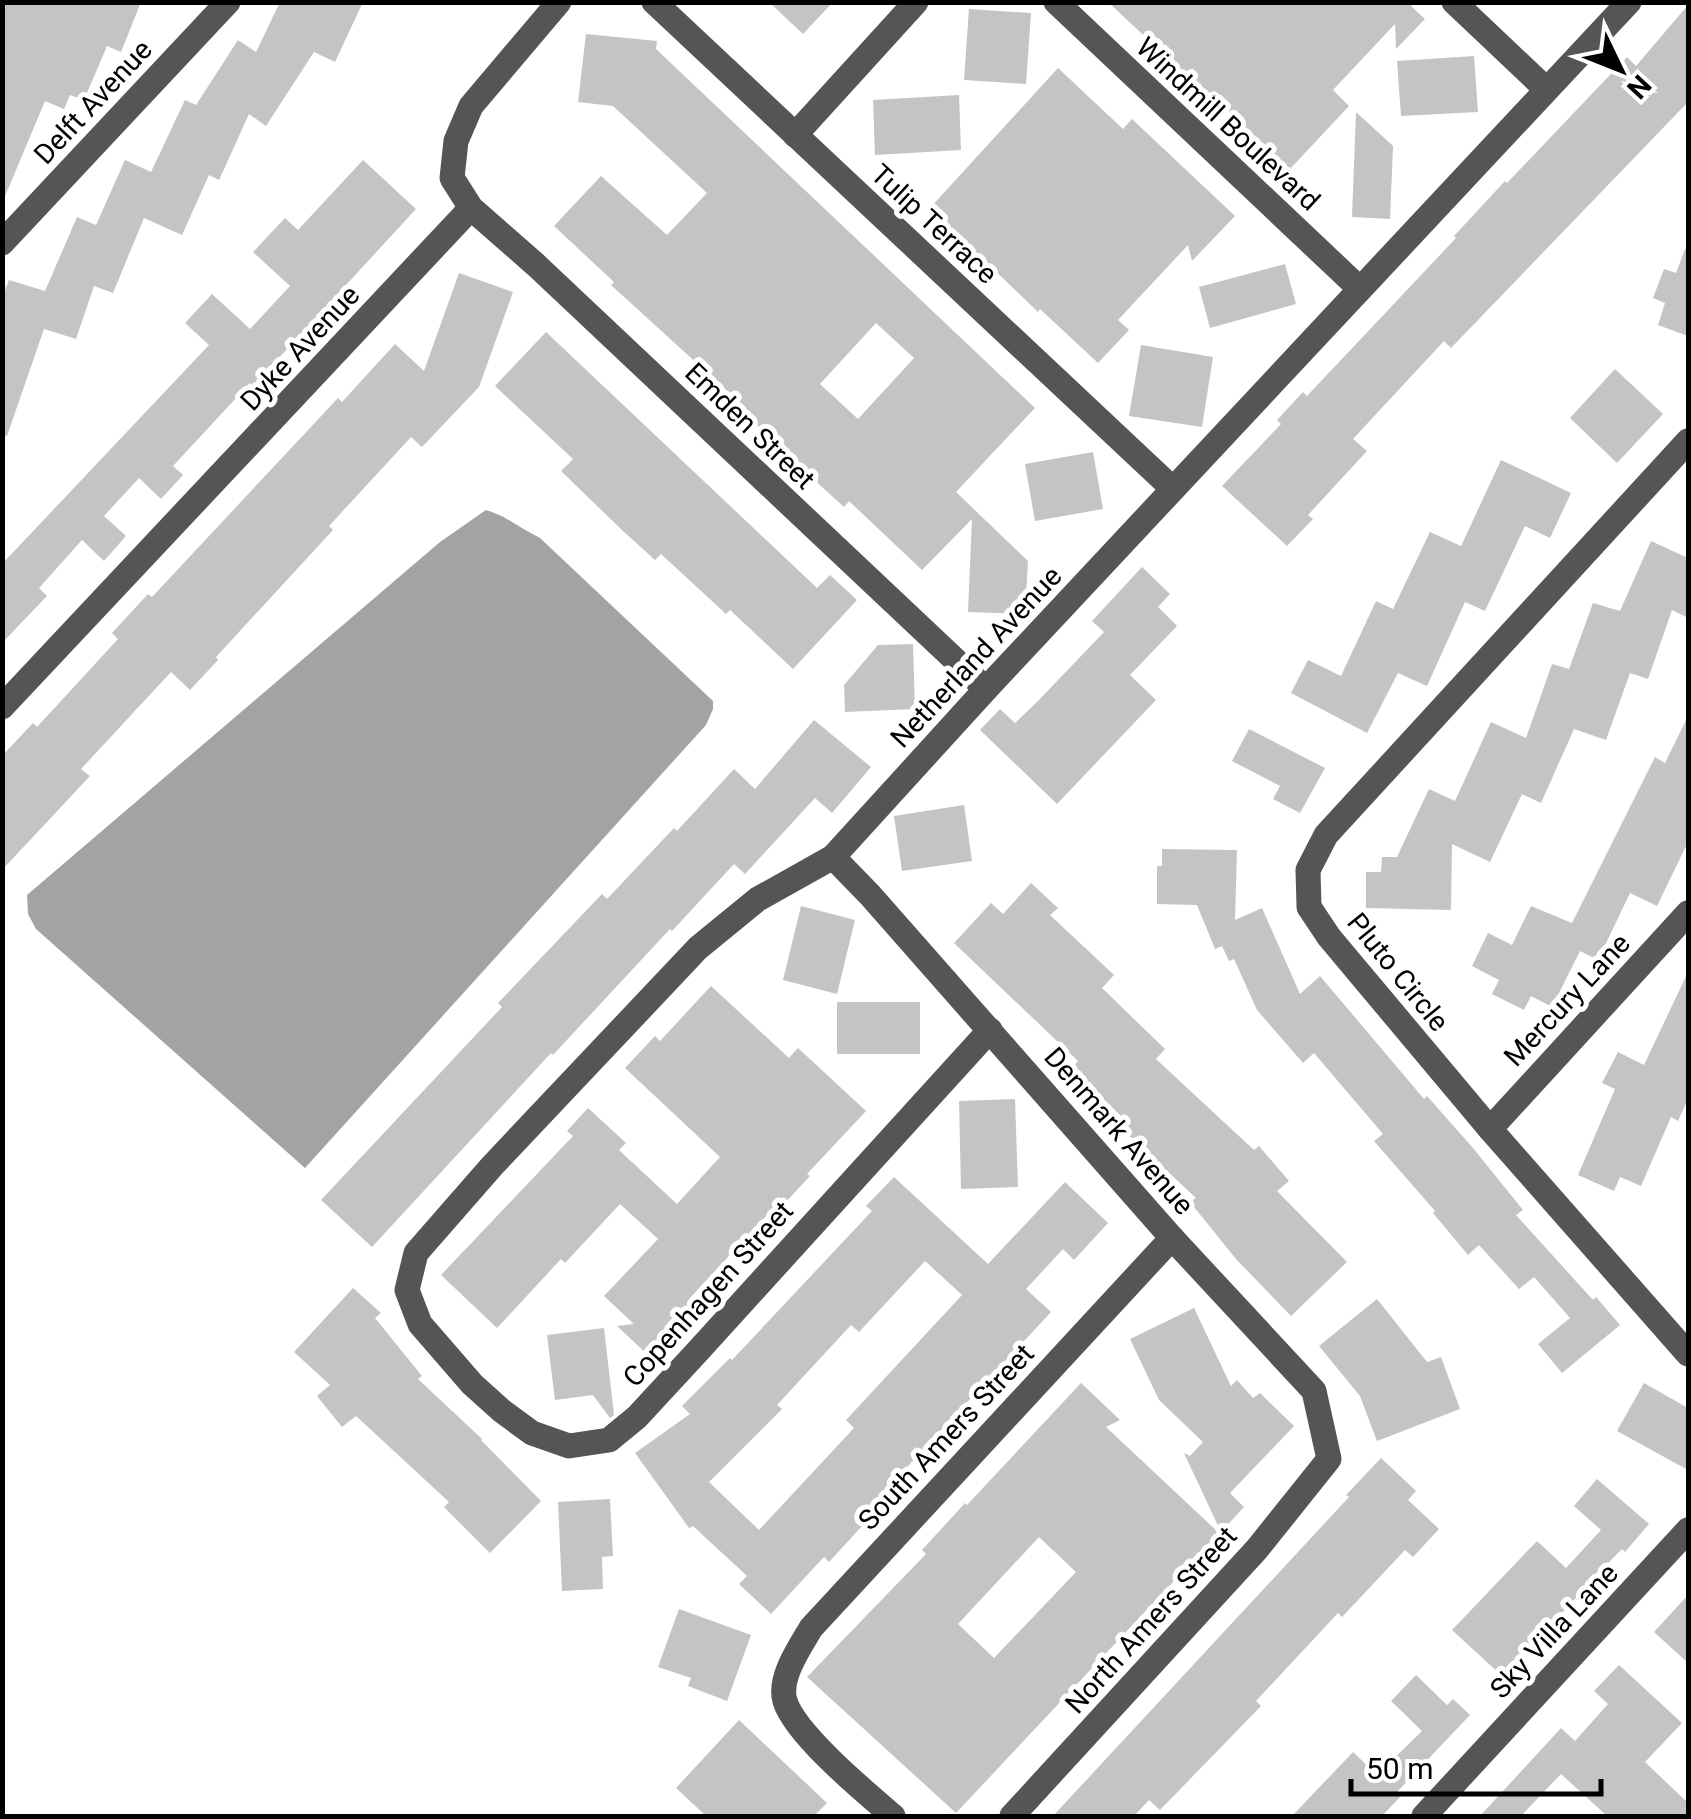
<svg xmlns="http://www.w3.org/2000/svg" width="1691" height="1819" viewBox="0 0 1691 1819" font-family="Roboto,sans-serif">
<rect width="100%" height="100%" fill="#fff"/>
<path fill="#a3a3a3" d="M486 510C507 516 521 529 540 538L713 701V709L706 725 305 1168 36 929 28 914 27 895 440 542Z"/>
<g fill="#c4c4c4" fill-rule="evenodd">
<path d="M2 2H141L121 52 107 46 84 100 70 95 64 109 45 101 3 201Z"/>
<path d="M280 2H363L335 62 314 52 266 126 249 114 219 180 209 175 182 235 144 218 113 293 94 286 76 339 44 329 7 436 2 435V298L9 280 45 291 77 217 96 225 125 160 151 172 185 100 196 105 238 40 256 52Z"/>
<path d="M769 2H833L803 34Z"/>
<path d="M1108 2H1414L1411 6 1425 19 1396 49 1395 24 1333 90 1349 106 1290 169 1223 106 1221 108Z"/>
<path d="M1688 5V102L1451 348 1444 341 1353 439 1367 451 1308 515 1313 519 1287 546 1222 486 1281 424 1277 420 1303 392 1307 396 1456 238 1454 236 1505 181 1507 183 1627 57 1636 66Z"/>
<path d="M969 9 1031 13 1026 84 964 80Z"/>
<path d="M586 34 657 41 656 49 1035 408 956 492 1028 561 1025 614 968 612 972 519 922 570 849 501 844 507 800 467 744 413 747 409 611 285 614 282 554 226 601 176 667 235 707 193 613 106 578 102ZM876 323 914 358 858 419 820 384Z"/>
<path d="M1474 56 1478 112 1401 116 1397 61Z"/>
<path d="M1058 68 1123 129 1132 119 1235 216 1192 261 1188 245 1118 320 1129 330 1098 363 1040 309 1038 312 930 208Z"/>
<path d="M959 95 961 150 875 155 873 100Z"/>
<path d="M1356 112 1393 146 1390 219 1352 217Z"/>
<path d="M363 160 416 209 253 386 250 383 173 466 183 475 161 499 139 478 104 516 126 536 104 561 82 540 39 588 47 596 2 643V564L209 345 185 323 212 294 250 329 290 286 253 252 285 218 298 230Z"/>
<path d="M1685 249 1688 250V336L1658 325 1665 303 1653 298 1664 269 1676 273Z"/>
<path d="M1285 264 1296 304 1210 328 1199 287Z"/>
<path d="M459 273 513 292 479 387 422 447 411 437 329 526 333 530 216 657 218 660 190 690 171 672 81 769 90 776 2 870V756L33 723 37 727 118 639 112 633 148 594 152 597 338 398 342 402 395 344 424 371Z"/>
<path d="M546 332 817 588 830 575 857 600 793 669 730 610 726 614 661 554 655 560 623 531 561 471 573 459 495 386Z"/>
<path d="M1141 345 1213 357 1202 427 1129 416Z"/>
<path d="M1615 369 1663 414 1617 463 1570 418Z"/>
<path d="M1093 452 1103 509 1035 521 1025 464Z"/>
<path d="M1501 460 1571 493 1550 538 1525 526 1485 611 1465 602 1427 686 1398 673 1367 733 1291 693 1308 660 1341 676 1376 601 1393 609 1430 532 1461 546Z"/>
<path d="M1651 541 1688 558V618L1672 610 1648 679 1630 673 1606 740 1574 729 1541 803 1522 794 1490 862 1452 844 1451 910 1366 908V872H1381L1382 857H1397L1429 789 1455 801 1491 722 1526 738 1552 664 1569 669 1593 603 1620 611Z"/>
<path d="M1142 567 1170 594 1158 607 1177 626 1130 675 1156 700 1057 804 980 730 1000 709 1015 723 1037 702 1104 632 1092 621Z"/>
<path d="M913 644 915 709 845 712 844 685 878 645Z"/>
<path d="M1688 716V842L1657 906 1630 893 1598 960 1580 951 1552 1007 1531 996 1524 1010 1492 994 1499 980 1472 966 1488 933 1512 945 1531 906 1572 923 1655 757 1665 763Z"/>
<path d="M814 720 871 767 832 813 815 798 745 874 734 864 672 931 670 929 553 1055 551 1053 372 1247 321 1200 502 1007 498 1003 602 894 607 899 674 828 677 831 734 769 755 789Z"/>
<path d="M1249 729 1325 768 1300 813 1273 799 1280 786 1232 761Z"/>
<path d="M964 805 972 861 902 871 894 816Z"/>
<path d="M1162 849 1237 850 1235 920 1262 908 1300 994 1320 976 1424 1099 1427 1096 1473 1148 1523 1210 1516 1215 1593 1300 1596 1297 1620 1325 1562 1373 1538 1344 1570 1318 1534 1277 1519 1289 1479 1245 1468 1255 1433 1213 1435 1211 1374 1141 1383 1134 1314 1053 1303 1063 1257 1010 1234 959 1229 961 1222 946 1215 949 1197 905 1157 904V866H1162Z"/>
<path d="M1031 883 1058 908 1050 915 1114 975 1102 988 1165 1049 1156 1059 1254 1150 1259 1146 1289 1181 1277 1191 1347 1262 1291 1316 1236 1259 1190 1202 1196 1198 1120 1127 1126 1121 1072 1068 1078 1061 954 943 991 903 1003 914Z"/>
<path d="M801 906 855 920 837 994 783 980Z"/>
<path d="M1688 972V1099L1678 1121 1671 1117 1641 1186 1620 1177 1614 1191 1578 1175 1615 1089 1602 1083 1618 1052 1644 1065Z"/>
<path d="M711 986 789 1058 798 1048 866 1111 807 1174 810 1176 771 1218 767 1215 690 1298 697 1304 649 1356 617 1326 634 1324 604 1296 658 1239 620 1204 565 1263 561 1259 497 1328 441 1275 573 1136 567 1131 588 1108 626 1143 619 1150 677 1204 720 1157 625 1068 655 1036 660 1041Z"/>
<rect x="837" y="1002" width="83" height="52"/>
<path d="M1015 1099 1018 1187 961 1189 959 1101Z"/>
<path d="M894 1177 988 1264 1065 1182 1108 1223 1074 1260 1063 1249 1026 1289 1051 1312 870 1507 875 1512 829 1562 824 1557 771 1614 739 1584 747 1576 693 1526 689 1528 635 1453 690 1414 682 1406 730 1358 732 1360 872 1211 866 1206ZM925 1261 962 1295 846 1420 854 1428 759 1530 709 1482 782 1409 777 1405 851 1325 859 1332Z"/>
<path d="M353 1288 381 1313 375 1318 422 1376 418 1379 482 1439 481 1440 541 1501 490 1553 444 1507 449 1502 356 1416 342 1427 317 1396 330 1385 294 1352Z"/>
<path d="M1377 1299 1427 1362 1441 1357 1460 1409 1377 1441 1360 1396 1319 1346Z"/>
<path d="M1194 1308 1231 1386 1237 1380 1253 1398 1260 1393 1294 1426 1230 1493 1244 1507 1221 1532 1184 1453 1190 1456 1203 1442 1159 1400 1130 1339Z"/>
<path d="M604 1328 614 1415 610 1418 593 1395 555 1400 547 1335Z"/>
<path d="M1081 1383 1120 1420 1106 1427 1219 1533 956 1813 807 1677 926 1554 922 1550 965 1503 967 1505ZM1039 1537 1076 1572 994 1658 958 1624Z"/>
<path d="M1644 1383 1688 1408V1470L1617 1431Z"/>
<path d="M1381 1458 1416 1491 1408 1500 1439 1529 1413 1557 1405 1550 1342 1617 1338 1613 1256 1701 1261 1706 1160 1810 1149 1800 1134 1816H1053L1349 1497 1346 1495Z"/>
<path d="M1597 1479 1649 1524 1625 1552 1622 1549 1611 1560 1503 1677 1452 1630 1537 1541 1566 1568 1601 1530 1574 1506Z"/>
<path d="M610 1499 613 1556 602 1557 603 1589 562 1591 558 1502Z"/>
<path d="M1688 1595V1663L1654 1632Z"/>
<path d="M679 1609 751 1635 727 1701 688 1686 691 1678 658 1667Z"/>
<path d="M1619 1665 1682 1723 1645 1762 1688 1803V1816H1607L1561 1774 1521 1816H1480L1561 1728 1575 1741 1608 1704 1594 1691Z"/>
<path d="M1416 1675 1447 1705 1453 1699 1470 1715 1396 1793 1400 1797 1382 1816H1292L1353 1752 1377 1775 1422 1731 1391 1701Z"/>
<path d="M739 1720 827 1803 814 1816H706L676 1788Z"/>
</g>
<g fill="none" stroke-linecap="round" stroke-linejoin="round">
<g stroke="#555" stroke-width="25">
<path d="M559 2 471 106 456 141 452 178 471 208 536 265 986 689"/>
<path d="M654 2 1173 489"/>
<path d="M1056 2 1360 289"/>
<path d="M1454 2 1546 89"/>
<path d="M795 135 916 2"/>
<path d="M2 243 228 2"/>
<path d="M1688 441 1326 835 1308 870 1309 907 1329 937 1490 1129 1688 1354"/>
<path d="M2 707 471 208"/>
<path d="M833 857 870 895 1172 1238 1314 1391 1329 1459 1257 1549 1012 1816"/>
<path d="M990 1030 698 1351 637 1417 609 1440 569 1446 532 1433 502 1411 472 1384 420 1324 407 1290 416 1253 492 1166 698 948 758 899 833 857 986 689 1629 2"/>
<path d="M1490 1129 1688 913"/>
<path d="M893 1816C865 1792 795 1734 785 1701 778 1678 800 1647 811 1628L1172 1238"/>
<path d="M1424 1816 1688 1530"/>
</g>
</g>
<g text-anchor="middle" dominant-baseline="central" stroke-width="10" stroke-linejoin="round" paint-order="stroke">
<g font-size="28" fill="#000" stroke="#fff">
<text transform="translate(93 102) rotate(-47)">Delft Avenue</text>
<text transform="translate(1228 124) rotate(43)">Windmill Boulevard</text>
<text transform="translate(934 224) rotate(43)">Tulip Terrace</text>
<text transform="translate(300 348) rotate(-47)">Dyke Avenue</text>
<text transform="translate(750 426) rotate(44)">Emden Street</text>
<text transform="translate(976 657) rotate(-47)">Netherland Avenue</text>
<text transform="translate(1398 972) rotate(51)">Pluto Circle</text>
<text transform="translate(1567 1000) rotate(-47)">Mercury Lane</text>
<text transform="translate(1119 1131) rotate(49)">Denmark Avenue</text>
<text transform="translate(708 1294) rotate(-48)">Copenhagen Street</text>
<text transform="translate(946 1437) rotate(-47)">South Amers Street</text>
<text transform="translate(1151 1620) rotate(-48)">North Amers Street</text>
<text transform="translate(1554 1631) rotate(-47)">Sky Villa Lane</text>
</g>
</g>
<rect width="1691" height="1819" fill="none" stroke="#000000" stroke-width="10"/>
<g transform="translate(1621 70) rotate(133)" stroke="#ffffff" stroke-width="8" paint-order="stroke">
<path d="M0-8L18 38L0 25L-18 38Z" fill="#000000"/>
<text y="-15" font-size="28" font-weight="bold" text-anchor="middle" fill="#000000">N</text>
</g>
<path d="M1351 1779v15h250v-15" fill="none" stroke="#000000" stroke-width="5"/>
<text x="1366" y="1779" font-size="30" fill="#000000" stroke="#ffffff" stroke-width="8" paint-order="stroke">50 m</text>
</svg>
